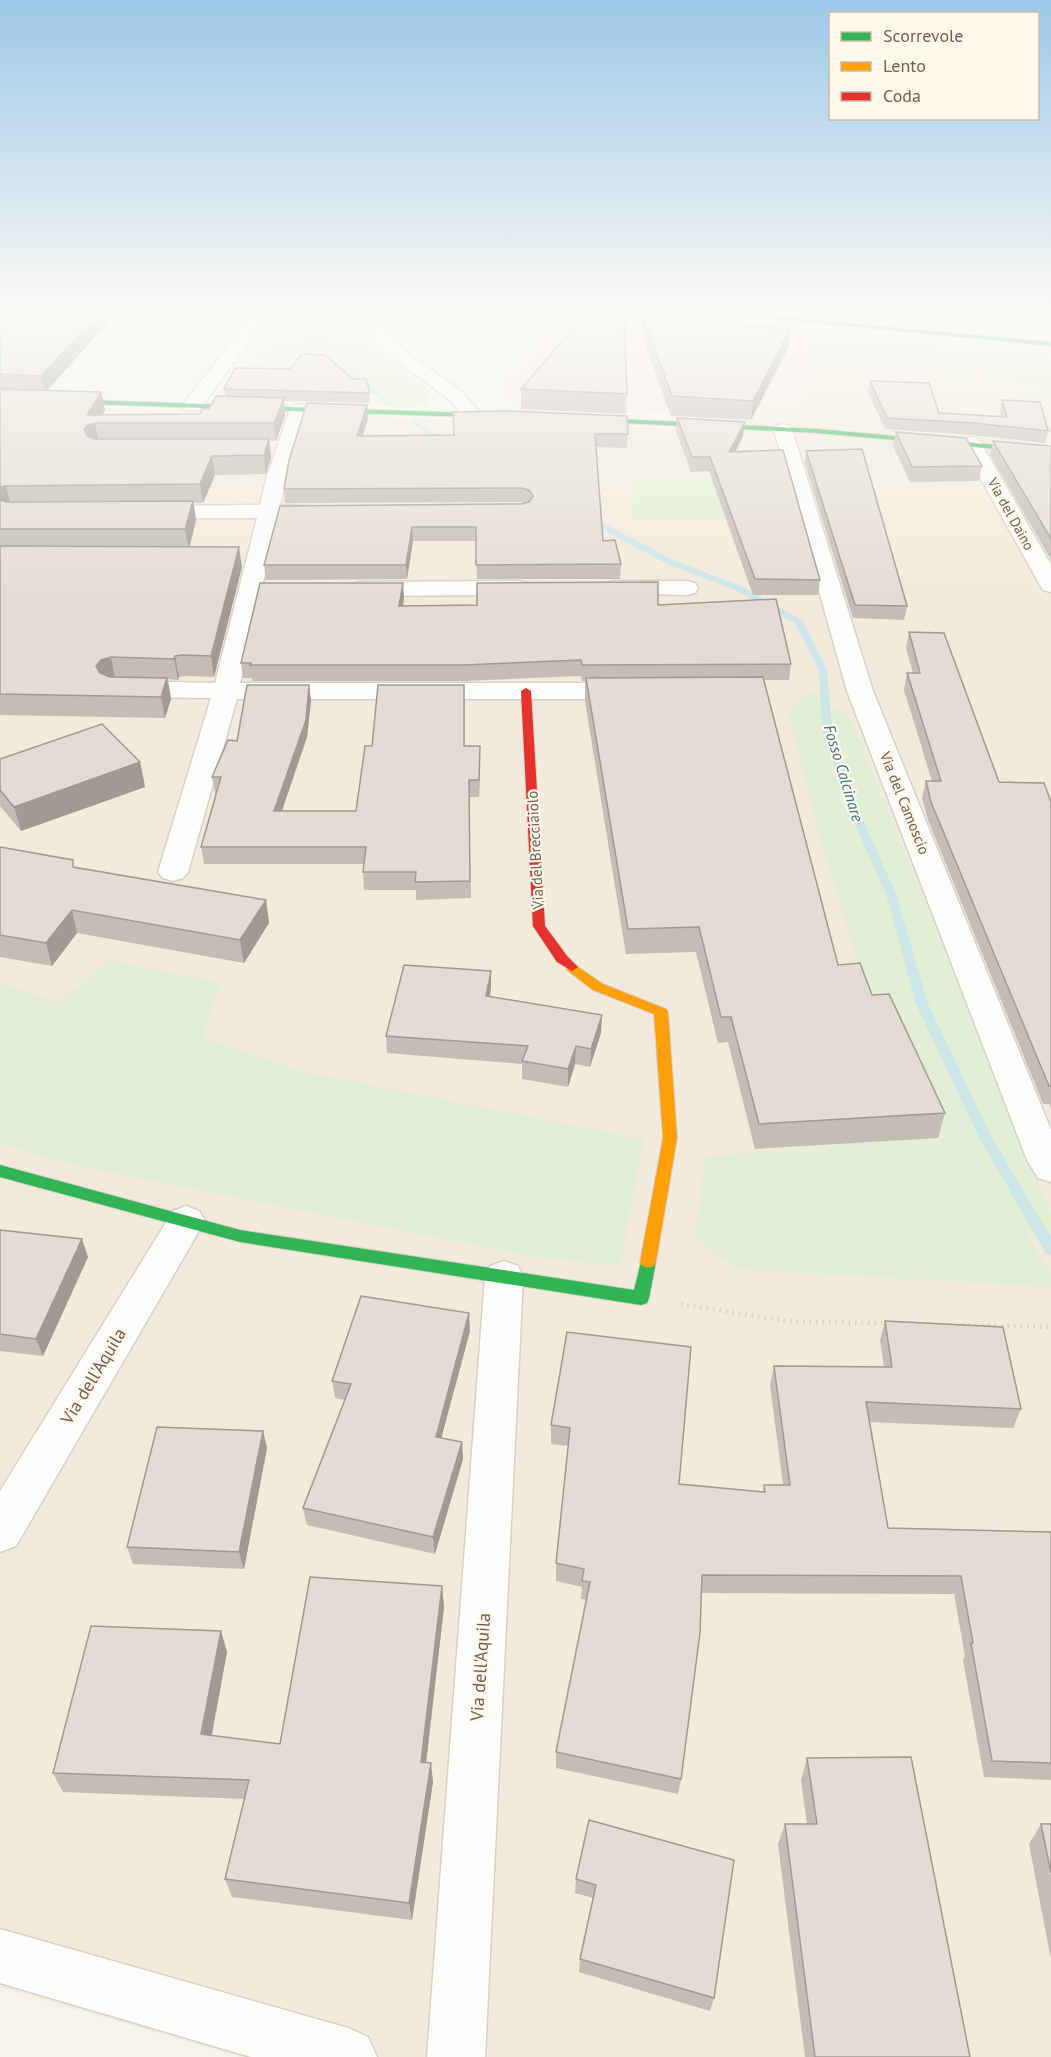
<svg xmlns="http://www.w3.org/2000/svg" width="1051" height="2057" viewBox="0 0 1051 2057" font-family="'PT Sans',sans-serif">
<rect width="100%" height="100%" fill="#f7f3eb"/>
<path fill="#f3eadb" d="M812 361 933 369 1051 391V2057H241L0 1987V403L721 430 737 418 802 424Z"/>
<path fill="#f8e9de" d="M564 309 818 334 812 340V361L802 424 510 400 506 383 563 320Z"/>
<path fill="#ebe3dc" d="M793 309H1051V334Z"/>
<g fill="#e2efd5">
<path d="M296 309H352V327L369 346 428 389V404L411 407 376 405 378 398 320 351C310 354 308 358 301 364 284 380 261 373 241 370L272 343 282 322Z"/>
<path d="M818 334 1051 355V391L933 369 812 361V340Z"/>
<path d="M634 478 758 481 768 519 632 518Z"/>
<path d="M810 692 850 717 1051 1214V1237L1027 1233 1051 1275V1287L735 1269 695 1236 705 1157 817 1145 885 1053 821 842 788 711Z"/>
<path d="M109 960 221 983 203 1038 301 1071 644 1139 620 1266 537 1257 81 1167 0 1144V983L60 1002Z"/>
</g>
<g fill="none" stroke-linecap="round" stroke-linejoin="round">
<g fill="#cce5e9" fill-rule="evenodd">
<path d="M282 309H288L295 327 329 345 349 368 393 404V406H389L345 370 325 347 290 329Z"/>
<path d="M411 421H415L451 444 445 445 411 423Z"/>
<path d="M584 516H590L673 560 741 586 803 621 827 670 832 729 856 804 896 894 928 1004 990 1134 1051 1238V1255L1046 1254 978 1135 916 1004 886 894 846 804 822 729 819 670 795 623 735 590 667 564 584 520Z"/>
</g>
<g stroke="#d7d0c9" stroke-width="3">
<g id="street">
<path d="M257 309H273L199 410H185L183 406 185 402Z"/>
<path d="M355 309H371L369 316 410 355 462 392 482 415 480 419H466L450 400 390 356 355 320 353 317Z"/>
<path d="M299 404 306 406 308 410 287 476 280 505 331 507 334 511 331 515 324 517 278 518 240 683H630L639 686 643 691 639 696 630 699H237L188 872 183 878 173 881 163 878 158 872 211 698 126 697 117 694 113 689 117 684 126 681 215 683 257 518H151L144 516 141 512 144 508 151 506 260 505 267 476 290 410 292 406Z"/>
<path d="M783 424 790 426 792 430 873 691 1051 1130V1182L1038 1178 1027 1160 847 691 774 430 776 426Z"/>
<path d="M971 437 978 439 981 443 1051 565V592L1043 590 1040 585 961 443 964 439Z"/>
<path d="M520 581 528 583 531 588 528 593 520 595 359 596 351 594 348 589 351 584 359 582Z"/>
<path d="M614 581H687L695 583 698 588 695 593 687 595 606 593 603 588 606 583Z"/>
<path d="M186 1206 199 1211 205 1221 199 1231 16 1546 0 1552V1491L173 1211Z"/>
<path d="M504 1261 518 1266 523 1277 485 2057H427L485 1277 490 1266Z"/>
<path d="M0 1929 348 2028 368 2037 377 2057H251L0 1983Z"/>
</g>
</g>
<g stroke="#d7d0c8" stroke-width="2">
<g id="fast">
<path d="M676 309H695L1051 342V346Z"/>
<path d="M0 397 499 414 503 416 499 418 0 401Z"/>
<path d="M580 417 817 429 1051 450V454L817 433 583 421 579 419Z"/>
<path d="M0 1165 240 1230 634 1290 642 1258 648 1256 654 1258 656 1262 649 1298 647 1303 641 1305 240 1242 0 1177Z"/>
</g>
</g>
<g stroke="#d7d0c8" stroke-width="2">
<path id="slow" d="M572 963 603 984 666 1009 668 1012 677 1138 656 1262 654 1266 648 1268 642 1266 640 1262 663 1138 654 1014 593 990 567 970 566 967Z"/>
</g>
<g stroke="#d7d0c8" stroke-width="2">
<path id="jam" d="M526 688 531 691 545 926 567 956 578 967 572 971 557 962 533 926 521 691Z"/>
</g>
<g stroke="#d8d1cb" stroke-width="4.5" stroke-dasharray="1.5 5" stroke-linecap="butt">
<path d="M681 1304 793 1322 888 1323"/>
<path d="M962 1325 1051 1327"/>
</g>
<use href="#street" fill="#fefdfc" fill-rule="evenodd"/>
<use href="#fast" fill="#30b455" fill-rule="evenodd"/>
<use href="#slow" fill="#ff9f0a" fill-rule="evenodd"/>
<use href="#jam" fill="#e5322d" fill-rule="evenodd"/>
</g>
<g fill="#c4bdb5">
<path d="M0 309H120L47 390 101 392 105 410 102 414H200L209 409 225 396 224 389 370 393V403L284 401 285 416 276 441H269L271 457 266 474 215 475 203 503H194L196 520 189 547 242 567 214 677 186 676 179 677 178 680 168 679 171 699 165 718 0 715Z"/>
<path d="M642 315 790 329 788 348 751 420 671 416 641 333Z"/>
<path d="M870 381 939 413 1001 417 1000 412 1002 400 1048 431 1045 443 972 435 885 429 868 392Z"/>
<path d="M521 389 627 394 626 414 521 409Z"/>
<path d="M453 412 628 434 627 448 596 447 603 541 621 564 620 579H477L476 541H413L407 579 266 580 264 565 280 506 521 504 525 503 521 502 285 503 284 489 368 419 362 436 454 435Z"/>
<path d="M677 418 745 422 743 436 735 452 820 580 818 595H753L709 471 691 472 676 432Z"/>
<path d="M896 432 982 466 979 481 910 482 893 446Z"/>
<path d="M993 441 1051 446V560L990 455Z"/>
<path d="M806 451 907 606 904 620 853 618 805 464Z"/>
<path d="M404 598 403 606 658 605 791 664 789 680H763L838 965 872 995 945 1113 938 1138 755 1149 728 1042 718 1043 696 952 626 954 585 701V681H582L581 676 464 681H253L252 678H243L241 663Z"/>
<path d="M909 632 999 782 1051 802V1109L1049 1104H1043L928 820 922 798 926 781H932L904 690 907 673H913L906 648Z"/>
<path d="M309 685 311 701 307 737 282 811H356L372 746 464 685V746L480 763 479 797H469L471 898 416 900V890H364L363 872 364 864H204L201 847 216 794H215L212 777 237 741Z"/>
<path d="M0 759 140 762 145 787 21 831 0 806Z"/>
<path d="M0 847 75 868 266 900 269 923 244 963 77 933 52 966 0 957Z"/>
<path d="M491 971V988L490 997 601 1033 590 1067 575 1064 568 1087 522 1079V1064L387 1053 386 1036Z"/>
<path d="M0 1230 88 1257 43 1356 0 1351Z"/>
<path d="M885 1321 1021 1409 1013 1428 869 1422 888 1528 1051 1532V1780L984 1777 963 1660 965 1656 954 1594 701 1593 681 1779 678 1794 556 1768V1752L587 1600 581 1599 582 1587 556 1581V1563L569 1446 551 1444V1425L567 1332 679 1484 763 1492 764 1485H783L770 1385 774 1366 884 1367 880 1340Z"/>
<path d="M470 1331 441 1438 462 1442 463 1459 435 1554 307 1525 303 1508 345 1400 335 1398 332 1381Z"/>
<path d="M263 1431 267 1448 244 1569 133 1564 127 1547Z"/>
<path d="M442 1586 444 1607 426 1762 433 1782 412 1920 232 1897 225 1879 245 1799 63 1792 53 1773 227 1652 212 1735 280 1744Z"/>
<path d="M807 1758 970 2057H805L778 1844 785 1824H807L801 1780Z"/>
<path d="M589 1820 714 1998 710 2011 579 1972 580 1959 593 1898 575 1893 576 1879Z"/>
<path d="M1041 1824H1051V1960L1029 1844Z"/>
</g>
<g fill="#a09a93">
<path d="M103 309H120L45 393 41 376Z"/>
<path d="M790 329 788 348 751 420 753 401Z"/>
<path d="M101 392 105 410 97 423H95L99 441 87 448 84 429 87 415Z"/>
<path d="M284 398 285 416 276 441 274 423Z"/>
<path d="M367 405 368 419 358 450 357 436Z"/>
<path d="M745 422 743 436 728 467 729 452Z"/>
<path d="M269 439 271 457 266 474 264 455Z"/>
<path d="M212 456 215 475 203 503 200 484Z"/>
<path d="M6 486 11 505 0 511V487Z"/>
<path d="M193 501 196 520 189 549 185 529Z"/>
<path d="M412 527 413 541 407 579 406 565Z"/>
<path d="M239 547 242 567 214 677 211 656Z"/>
<path d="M403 583 404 598 400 622 399 606Z"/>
<path d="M175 656 179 677 178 680 174 659Z"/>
<path d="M111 657 115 678 100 687 96 666 101 660Z"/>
<path d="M167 678 171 699 165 718 161 697Z"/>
<path d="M309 685 311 701 307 737 276 828 274 811Z"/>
<path d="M480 746V763L479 797V780Z"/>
<path d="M140 762 145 787 21 831 14 807Z"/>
<path d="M266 900 269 923 244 963 240 940Z"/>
<path d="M72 910 77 933 52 966 46 943Z"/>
<path d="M491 971V988L486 1014V996Z"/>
<path d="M602 1015 601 1033 590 1067 591 1049Z"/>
<path d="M576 1046 575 1064 568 1087V1069Z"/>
<path d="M82 1239 88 1257 43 1356 36 1339Z"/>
<path d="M469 1313 470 1331 437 1454 436 1437Z"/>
<path d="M263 1431 267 1448 244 1569 239 1552Z"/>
<path d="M462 1442 463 1459 435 1554 433 1537Z"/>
<path d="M442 1586 444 1607 424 1781 421 1762Z"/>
<path d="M221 1631 227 1652 208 1754 201 1734Z"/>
<path d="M431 1763 433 1782 412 1920 409 1903Z"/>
</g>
<g fill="#e4dcd2" stroke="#a09a93" stroke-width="1.5">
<path d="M0 309H103L41 376 0 374Z"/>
<path d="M589 310 624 313 627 394 521 389Z"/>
<path d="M642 315 694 320 790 329 753 401 672 396Z"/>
<path d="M302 354 325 355 353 379H366L370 393 224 389 235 368 290 369Z"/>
<path d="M870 381 929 383 939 413 1007 417 1002 400 1040 402 1048 431 974 423 887 418Z"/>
<path d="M0 389 101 392 87 415 200 414 202 409H209L216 396 284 398 274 423H95L88 425 84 429 87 436 95 439H269L264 455 212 456 200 484 6 486 0 487Z"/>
<path d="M307 403 367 405 357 436 454 435 453 412 508 411 627 416 628 434H595L603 541 615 540 621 564 476 565V527H412L406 565H264L280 506 521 504 529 502 533 496 529 490 521 488 284 489 289 460Z"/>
<path d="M677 418 745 422 729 452 783 450 820 580 755 579 710 457H692Z"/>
<path d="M896 432 966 438 982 466 912 467Z"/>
<path d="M993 441 1051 446V539Z"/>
<path d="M862 449 907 606 855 605 806 451Z"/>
<path d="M0 500 6 502 193 501 185 529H0Z"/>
<path d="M0 546 239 547 211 656 182 655 175 656 174 659 111 657 101 660 96 666 100 673 110 677 167 678 161 697 0 694Z"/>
<path d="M658 582V605L776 599 791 664 582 665 581 660 464 665H250L251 663H241L260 583H403L399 606 477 605V583Z"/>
<path d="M909 632 944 633 999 782 1044 783 1051 802V1086H1049L931 802 926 781H941L907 673H920Z"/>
<path d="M763 677 838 965 860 963 872 995 889 994 945 1113 759 1124 731 1017H721L699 927 628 929 586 678Z"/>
<path d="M247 685H309L306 720 274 811H356L365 746H372L378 685H464V746H480L479 780H469L470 881 415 882 416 872H363L366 847H201L221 777H212L228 740 237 741Z"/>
<path d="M102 724 140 762 14 807 0 790V759Z"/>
<path d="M0 847 73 860V867L266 900 240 940 72 910 46 943 0 935Z"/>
<path d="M404 965 491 971 486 996 602 1015 591 1049 576 1046 568 1069 522 1061 528 1046 386 1036Z"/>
<path d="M0 1230 82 1239 36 1339 0 1334Z"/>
<path d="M361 1296 469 1313 436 1437 462 1442 433 1537 303 1508 351 1384 332 1381Z"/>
<path d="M885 1321 1003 1327 1021 1409 866 1402 888 1528 1051 1532V1763L992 1761 971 1643H973L961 1576 702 1575 700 1633 681 1779 556 1752 590 1582 582 1581 584 1569 556 1563 570 1428 551 1425 567 1332 691 1347 679 1484 765 1492 764 1485H790L774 1366 892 1367Z"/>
<path d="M157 1427 263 1431 239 1552 127 1547Z"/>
<path d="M310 1577 442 1586 421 1762 431 1763 409 1903 225 1879 249 1780 53 1773 91 1626 221 1631 201 1734 280 1744Z"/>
<path d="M911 1757 970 2057H815L785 1824H817L807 1758Z"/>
<path d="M589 1820 734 1860 714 1998 580 1959 596 1885 576 1879Z"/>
<path d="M1041 1824H1051V1873Z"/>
</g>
<linearGradient id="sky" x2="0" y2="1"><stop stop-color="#9dc8e8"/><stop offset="0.52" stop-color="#fbfaf6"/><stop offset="1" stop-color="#fbfaf6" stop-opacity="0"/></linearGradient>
<rect width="1051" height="597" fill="url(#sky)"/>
<g text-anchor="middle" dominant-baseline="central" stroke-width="4.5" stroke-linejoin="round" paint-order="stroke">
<g font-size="14" fill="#785c49" stroke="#fff9ed">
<text transform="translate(1011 514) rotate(61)">Via del Daino</text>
</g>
<g font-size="15" fill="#785c49" stroke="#fff9ed">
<text transform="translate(905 803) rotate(68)">Via del Camoscio</text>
<text transform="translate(535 850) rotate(-93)">Via del Brecciaiolo</text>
</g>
<g font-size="16" font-style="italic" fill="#3e7685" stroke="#fff9ed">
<text transform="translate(844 773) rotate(73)">Fosso Calcinare</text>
</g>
<g font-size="18" fill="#785c49" stroke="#fff9ed">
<text transform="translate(93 1376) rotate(-59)">Via dell'Aquila</text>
<text transform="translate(480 1667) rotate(-86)">Via dell'Aquila</text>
</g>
</g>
<rect x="829" y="12" width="210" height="108" fill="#fff9ed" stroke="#c9baab" stroke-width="1.5"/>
<rect x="841" y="32" width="30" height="9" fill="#30b455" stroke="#c9baab" stroke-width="1.5"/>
<text x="883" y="42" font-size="18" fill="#785c49">Scorrevole</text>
<rect x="841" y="62" width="30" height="9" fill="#ff9f0a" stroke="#c9baab" stroke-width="1.5"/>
<text x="883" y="72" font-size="18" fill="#785c49">Lento</text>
<rect x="841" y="92" width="30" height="9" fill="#e5322d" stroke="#c9baab" stroke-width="1.5"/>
<text x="883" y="102" font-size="18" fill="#785c49">Coda</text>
</svg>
